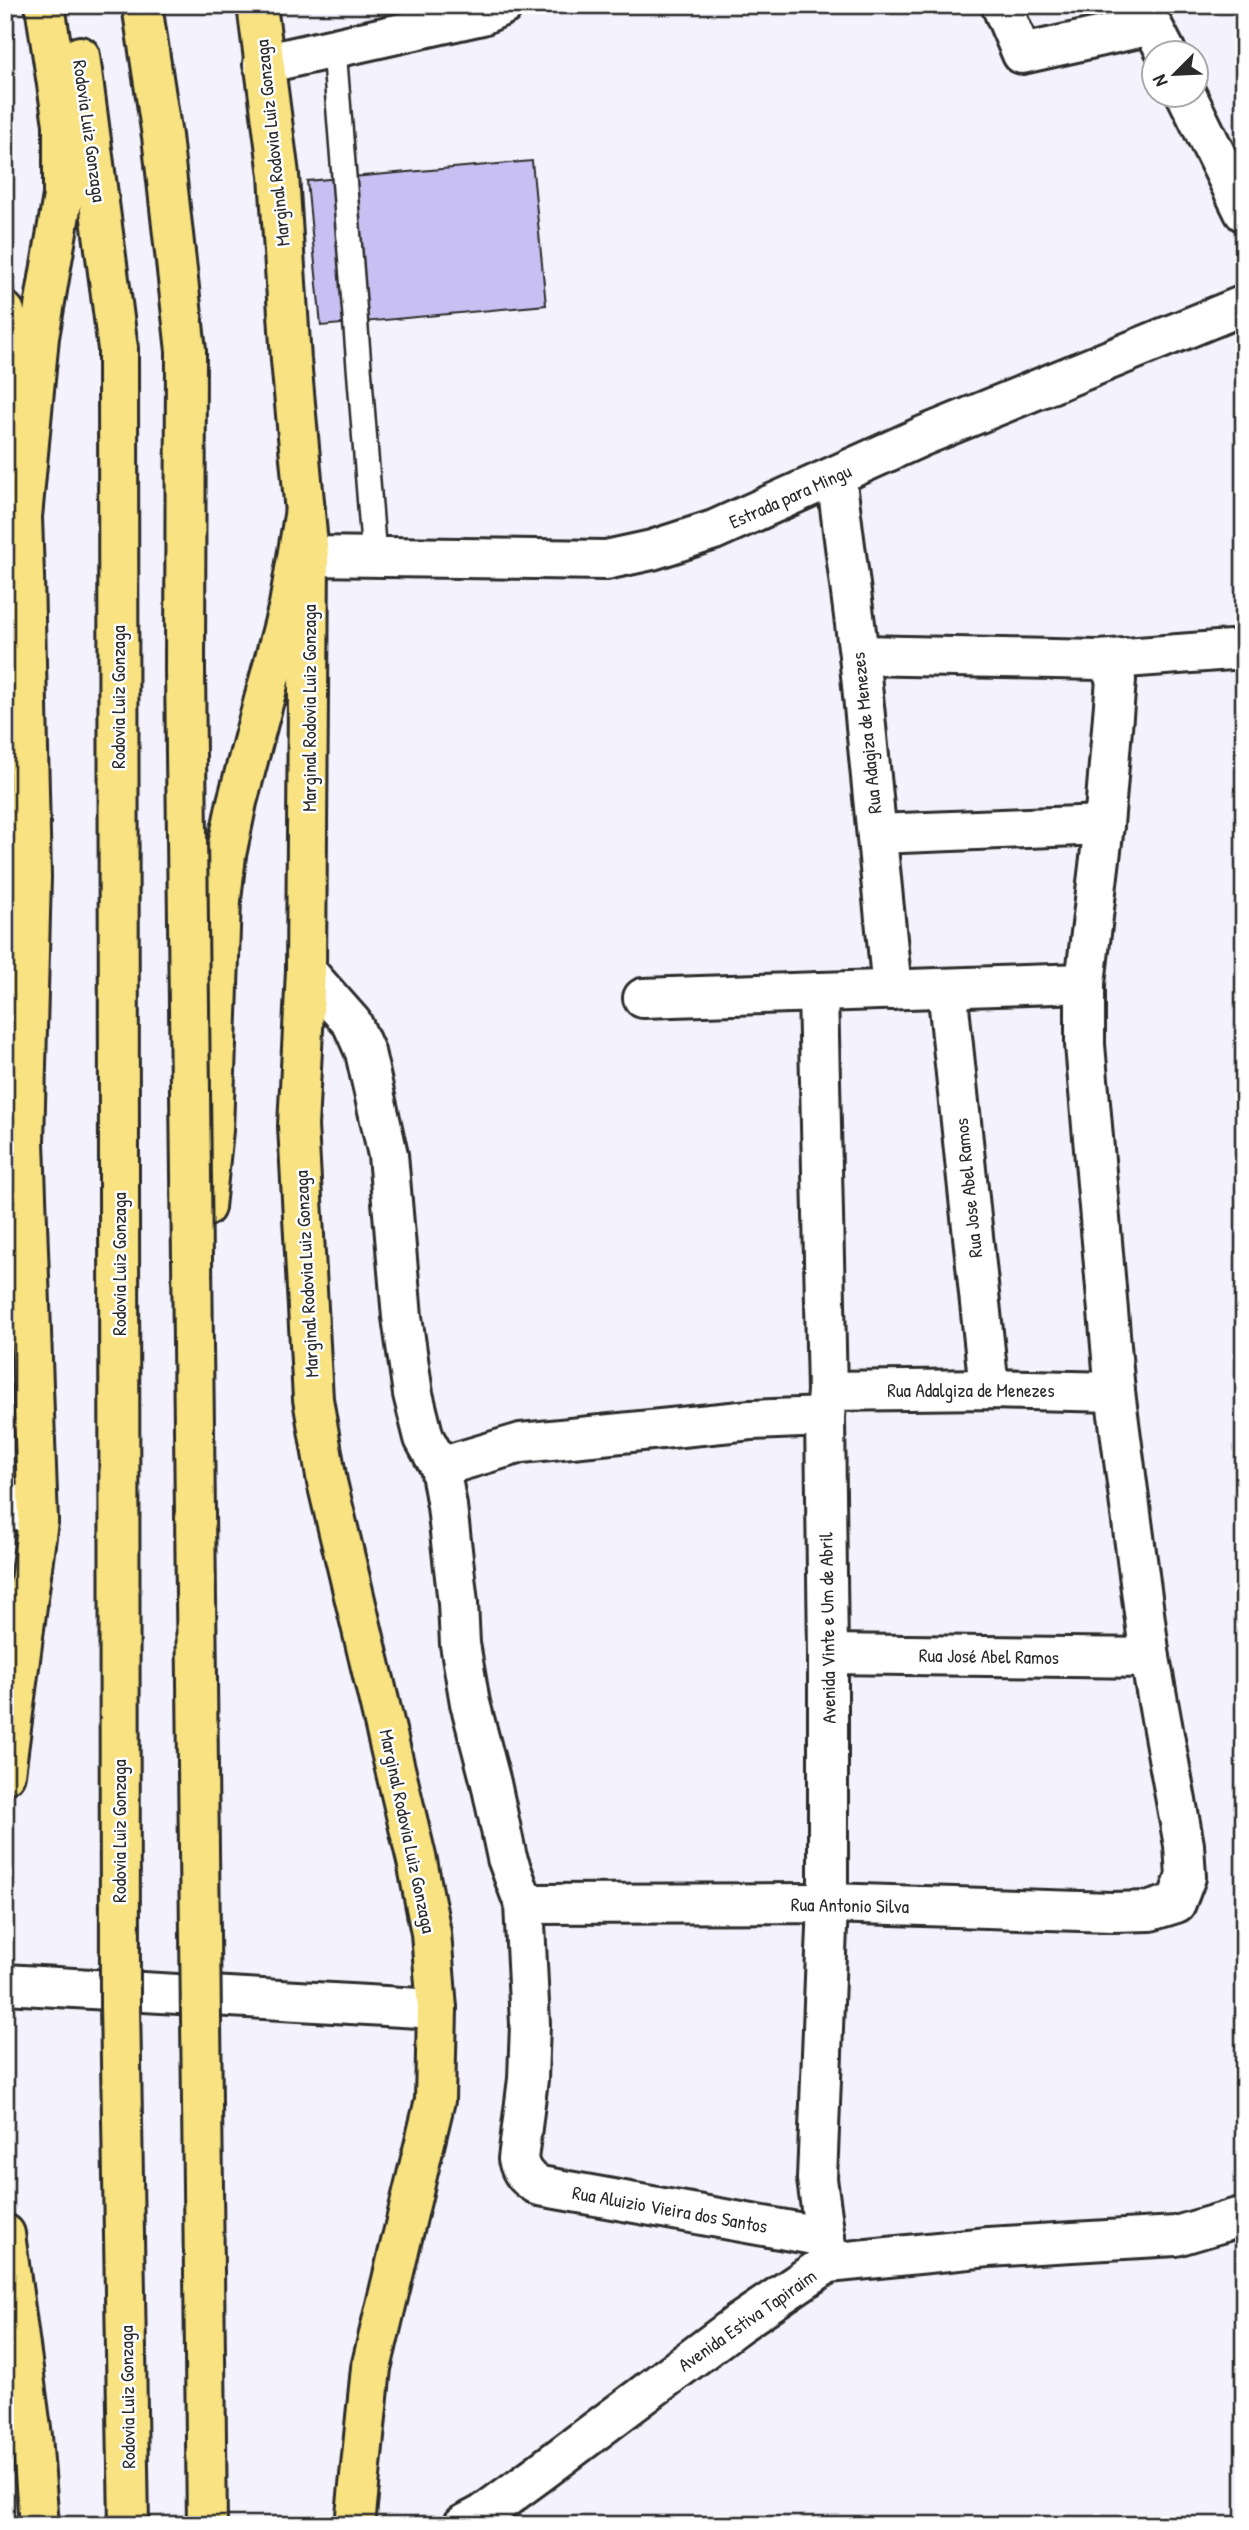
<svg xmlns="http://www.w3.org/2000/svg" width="1249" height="2530" viewBox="0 0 1249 2530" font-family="'Patrick Hand',sans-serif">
<rect width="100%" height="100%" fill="#f4f2fc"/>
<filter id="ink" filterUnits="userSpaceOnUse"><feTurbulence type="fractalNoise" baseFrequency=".0143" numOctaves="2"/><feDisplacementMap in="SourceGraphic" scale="14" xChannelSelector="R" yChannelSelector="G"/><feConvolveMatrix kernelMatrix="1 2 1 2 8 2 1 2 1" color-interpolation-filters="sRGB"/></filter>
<g filter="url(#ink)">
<path fill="#c8c0f2" stroke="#2b2b2b" stroke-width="2" d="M532 161 546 305 321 326 307 181Z"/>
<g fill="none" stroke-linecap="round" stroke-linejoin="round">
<g stroke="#2b2b2b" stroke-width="28">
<path id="lane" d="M334 49 374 557"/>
</g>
<g stroke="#2b2b2b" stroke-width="44">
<g id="street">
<path d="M1001 5 1022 54 1152 25 1166 52"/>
<path d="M263 64 482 15 504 5"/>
<path d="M1186 94 1244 212"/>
<path d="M836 476 859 655 892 990"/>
<path d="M309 556 606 560 652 550 714 530 923 436 1244 305"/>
<path d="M1099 660 1244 649"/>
<path d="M5 826 30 820"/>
<path d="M877 834 1104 825"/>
<path d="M306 971 352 1023 365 1052 388 1155 402 1317 413 1394 424 1438 440 1467"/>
<path d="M947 988 989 1389"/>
<path d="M818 992 827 1391 825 1417 828 1654V1903L817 2179 828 2260"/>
<path d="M643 998 1085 983"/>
<path d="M827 1391 989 1389 1115 1392"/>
<path d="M825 1417 751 1420 521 1443 440 1467 447 1506 458 1603 460 1644 470 1703 491 1783 507 1858 524 1904 530 2024 528 2079 518 2159C521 2173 527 2179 540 2186L825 2237"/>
<path d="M5 1500 38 1521"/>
<path d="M828 1654 1150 1658"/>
<path d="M524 1904 828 1903 1112 1912 1150 1911 1176 1903 1186 1877 1184 1845 1150 1658 1115 1392 1085 1045V983L1104 825 1116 680 1110 667 1099 660 859 655"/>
<path d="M463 2525 482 2515 538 2474 738 2324 828 2263 988 2247 1176 2236 1244 2216"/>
</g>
</g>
<g stroke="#2b2b2b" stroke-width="44">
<path id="secondary" d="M5 1984 437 2009"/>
</g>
<g stroke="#2b2b2b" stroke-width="44">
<g id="primary">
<path d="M257 5 279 175 291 360 309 556 306 971 298 1126 313 1399 327 1482 417 1861 431 1933 437 2009 435 2100 371 2368 355 2525"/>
<path d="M5 312 22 517 24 576 31 877 24 1142 38 1521 5 1774"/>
<path d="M5 2234 32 2436 39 2525"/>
</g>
</g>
<g stroke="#2b2b2b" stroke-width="44">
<g id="highway">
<path d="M142 5 162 136 186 351"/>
<path d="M80 56 118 349"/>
<path d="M22 517 39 337 63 196V124L45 5"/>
<path d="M205 1207 213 1130 221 900 226 855 237 802 289 605 305 510"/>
</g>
</g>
<use href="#lane" stroke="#fff" stroke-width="23"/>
<use href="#street" stroke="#fff" stroke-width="38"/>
<use href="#secondary" stroke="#fff" stroke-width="38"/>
<use href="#primary" stroke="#f8e281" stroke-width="38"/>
<use href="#highway" stroke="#f8e281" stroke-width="38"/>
<g stroke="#2b2b2b" stroke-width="44" stroke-linecap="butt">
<g id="highway-bridge">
<path d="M118 349 120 2004 129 2525"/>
<path d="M186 351 185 669 207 2525"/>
</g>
</g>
<use href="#highway-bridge" stroke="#f8e281" stroke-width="38"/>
</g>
</g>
<g text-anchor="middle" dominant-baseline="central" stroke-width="5" stroke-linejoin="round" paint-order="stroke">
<g font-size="19" fill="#2b2b2b" stroke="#fff">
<text transform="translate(90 131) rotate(82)">Rodovia Luiz Gonzaga</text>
<text transform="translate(272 143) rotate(-96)">Marginal Rodovia Luiz Gonzaga</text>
<text transform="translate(790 496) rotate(-24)">Estrada para Mingu</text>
<text transform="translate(118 697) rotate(-90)">Rodovia Luiz Gonzaga</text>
<text transform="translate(309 708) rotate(-90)">Marginal Rodovia Luiz Gonzaga</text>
<text transform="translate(866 733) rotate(-96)">Rua Adagiza de Menezes</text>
<text transform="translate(968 1188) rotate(-96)">Rua Jose Abel Ramos</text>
<text transform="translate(119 1264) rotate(-90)">Rodovia Luiz Gonzaga</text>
<text transform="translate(306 1274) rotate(-93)">Marginal Rodovia Luiz Gonzaga</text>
<text x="971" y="1390">Rua Adalgiza de Menezes</text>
<text transform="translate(827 1628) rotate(-91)">Avenida Vinte e Um de Abril</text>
<text transform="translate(989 1656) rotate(1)">Rua José Abel Ramos</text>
<text transform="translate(119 1831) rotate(-90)">Rodovia Luiz Gonzaga</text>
<text transform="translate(408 1831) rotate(78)">Marginal Rodovia Luiz Gonzaga</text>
<text transform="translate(850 1905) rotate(1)">Rua Antonio Silva</text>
<text transform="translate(670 2209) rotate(10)">Rua Aluizio Vieira dos Santos</text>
<text transform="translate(747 2320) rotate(-35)">Avenida Estiva Tapiraim</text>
<text transform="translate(127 2397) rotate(-91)">Rodovia Luiz Gonzaga</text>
</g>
</g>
<rect width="1249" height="2530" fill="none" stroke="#fff" stroke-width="28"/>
<rect x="14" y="14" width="1221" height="2502" fill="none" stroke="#2b2b2b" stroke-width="2.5" filter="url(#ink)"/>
<g transform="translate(1175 74) rotate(246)"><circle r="33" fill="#ffffff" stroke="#aaaaaa" stroke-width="2"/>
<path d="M0-5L12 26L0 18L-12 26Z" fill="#2b2b2b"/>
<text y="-10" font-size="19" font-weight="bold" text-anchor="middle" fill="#2b2b2b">N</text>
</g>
</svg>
